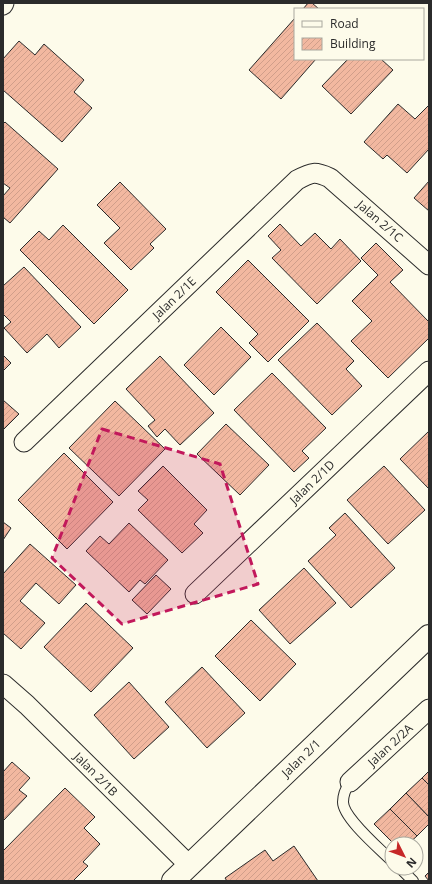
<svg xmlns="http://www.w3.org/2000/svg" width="432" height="884" viewBox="0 0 432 884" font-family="'Open Sans',sans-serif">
<defs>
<pattern id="building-hatch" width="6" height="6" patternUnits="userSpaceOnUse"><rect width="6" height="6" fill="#f2b8a0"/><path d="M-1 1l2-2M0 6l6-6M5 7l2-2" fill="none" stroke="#d09e8a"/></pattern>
</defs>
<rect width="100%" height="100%" fill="#fdfbea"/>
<g fill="url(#building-hatch)" stroke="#2b2b2b">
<path d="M308 3H312L319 9H303Z"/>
<path d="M295 18V59H316L281 99 249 70Z"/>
<path d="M19 41 35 55 44 44 84 80 74 92 92 108 62 142 3 90V59Z"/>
<path d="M348 59H381L393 70 351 114 322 86Z"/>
<path d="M398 104 415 119 429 105V149L407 173 387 155 383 159 364 142Z"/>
<path d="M5 122 58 169 10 223 3 217V196L10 188 3 183V124Z"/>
<path d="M429 181V211L414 198Z"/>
<path d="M120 182 166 229 150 244 154 248 131 270 104 243 120 228 97 205Z"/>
<path d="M280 224 301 246 315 233 331 249 340 239 361 261 317 304 272 258 281 250 268 236Z"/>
<path d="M63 225 128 290 94 324 20 250 39 231 49 240Z"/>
<path d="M376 243 403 270 390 282 429 322V338L388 378 351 341 372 321 352 301 378 275 361 258Z"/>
<path d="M248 260 309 321 268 362 249 343 258 334 216 292Z"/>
<path d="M24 267 81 327 59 348 47 334 27 353 4 328 11 322 3 314V286Z"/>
<path d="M317 323 354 361 346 369 362 386 332 415 278 360Z"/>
<path d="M221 327 251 357 214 395 184 365Z"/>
<path d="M3 355 11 363 3 371Z"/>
<path d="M160 356 214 413 180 445 165 429 157 437 148 426 155 420 126 389Z"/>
<path d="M272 373 326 428 302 451 309 458 294 472 234 410Z"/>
<path d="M3 400 19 414 4 429 3 428Z"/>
<path d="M115 401 165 449 119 496 69 448Z"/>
<path d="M226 424 269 465 240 495 197 454Z"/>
<path d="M429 431V489L400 459Z"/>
<path d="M64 453 113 502 67 549 18 500Z"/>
<path d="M163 466 207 510 194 524 203 533 182 553 138 510 148 500 138 491Z"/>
<path d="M384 466 425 510 388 544 347 500Z"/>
<path d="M345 513 395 568 351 608 308 561 336 535 329 528Z"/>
<path d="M3 522 11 528 3 540Z"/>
<path d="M129 523 168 560 145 584 140 580 129 592 86 551 100 536 109 544Z"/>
<path d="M30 544 76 585 59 604 36 583 20 601 45 623 21 649 3 633V574Z"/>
<path d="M304 568 336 603 290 644 259 610Z"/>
<path d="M156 575 171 589 147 614 132 600Z"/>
<path d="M86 603 133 648 91 692 44 647Z"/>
<path d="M251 620 296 664 260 701 215 656Z"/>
<path d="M202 667 245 713 207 748 165 702Z"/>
<path d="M129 682 169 727 134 759 94 715Z"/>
<path d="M12 762 30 778 19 790 27 796 3 821V772Z"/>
<path d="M429 771V785L422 778Z"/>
<path d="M422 778 429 785V817L406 793Z"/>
<path d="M65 788 95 817 84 828 100 844 83 862 88 866 73 881H3V851Z"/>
<path d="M406 793 429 817V824L417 836 390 809Z"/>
<path d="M390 809 417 836 408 844H394L374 824Z"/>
<path d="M294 846 318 881H227L225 878 265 850 273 861Z"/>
<path d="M429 872V881L425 876Z"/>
</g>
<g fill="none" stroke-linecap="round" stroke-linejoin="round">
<g stroke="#2b2b2b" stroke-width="12">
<g id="service">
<path d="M350 782C346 788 343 794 343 802 343 818 380 849 392 861"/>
<path d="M400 868 413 881"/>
</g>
</g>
<g stroke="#2b2b2b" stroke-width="21">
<g id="minor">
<path d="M3 5 4 3"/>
<path d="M24 442 297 180C312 172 315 171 330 178L429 265"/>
<path d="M195 594 429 371"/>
<path d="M3 684 27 705 189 865"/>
<path d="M350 782 429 709"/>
</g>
</g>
<g stroke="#2b2b2b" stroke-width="24">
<path id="tertiary" d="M173 881 429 636"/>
</g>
<use href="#service" stroke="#fdfbea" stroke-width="10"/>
<use href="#minor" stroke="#fdfbea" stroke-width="19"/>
<use href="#tertiary" stroke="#fdfbea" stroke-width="22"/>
</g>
<path fill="#c2185b" fill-opacity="0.2" stroke="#c2185b" stroke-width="3" stroke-dasharray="8 5" stroke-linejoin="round" d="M102 429 220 464 258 584 122 624 52 558Z"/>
<g text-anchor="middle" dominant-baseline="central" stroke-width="3" stroke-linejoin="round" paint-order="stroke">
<g font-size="12" fill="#2b2b2b" stroke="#fdfbea">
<text transform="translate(380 221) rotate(41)">Jalan 2/1C</text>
<text transform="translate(174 298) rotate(-44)">Jalan 2/1E</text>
<text transform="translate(312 482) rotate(-44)">Jalan 2/1D</text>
<text transform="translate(390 745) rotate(-43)">Jalan 2/2A</text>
<text transform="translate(301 758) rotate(-44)">Jalan 2/1</text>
<text transform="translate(96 774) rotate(45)">Jalan 2/1B</text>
</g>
</g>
<rect width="432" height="884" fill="none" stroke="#2b2b2b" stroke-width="8"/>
<rect x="294" y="8" width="130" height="52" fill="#fdfbea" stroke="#a9a89e"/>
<rect x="302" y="21" width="20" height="6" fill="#fdfbea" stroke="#a9a89e"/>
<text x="330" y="28" font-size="12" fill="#2b2b2b">Road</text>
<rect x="302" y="38" width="20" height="12" fill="url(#building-hatch)" stroke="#a9a89e"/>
<text x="330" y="48" font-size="12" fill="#2b2b2b">Building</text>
<g transform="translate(404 856) rotate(132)"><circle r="19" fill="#fdfbea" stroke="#a9a89e"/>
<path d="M0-3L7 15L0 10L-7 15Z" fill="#c62828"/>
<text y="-6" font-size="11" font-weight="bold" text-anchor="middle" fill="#2b2b2b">N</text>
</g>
</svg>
